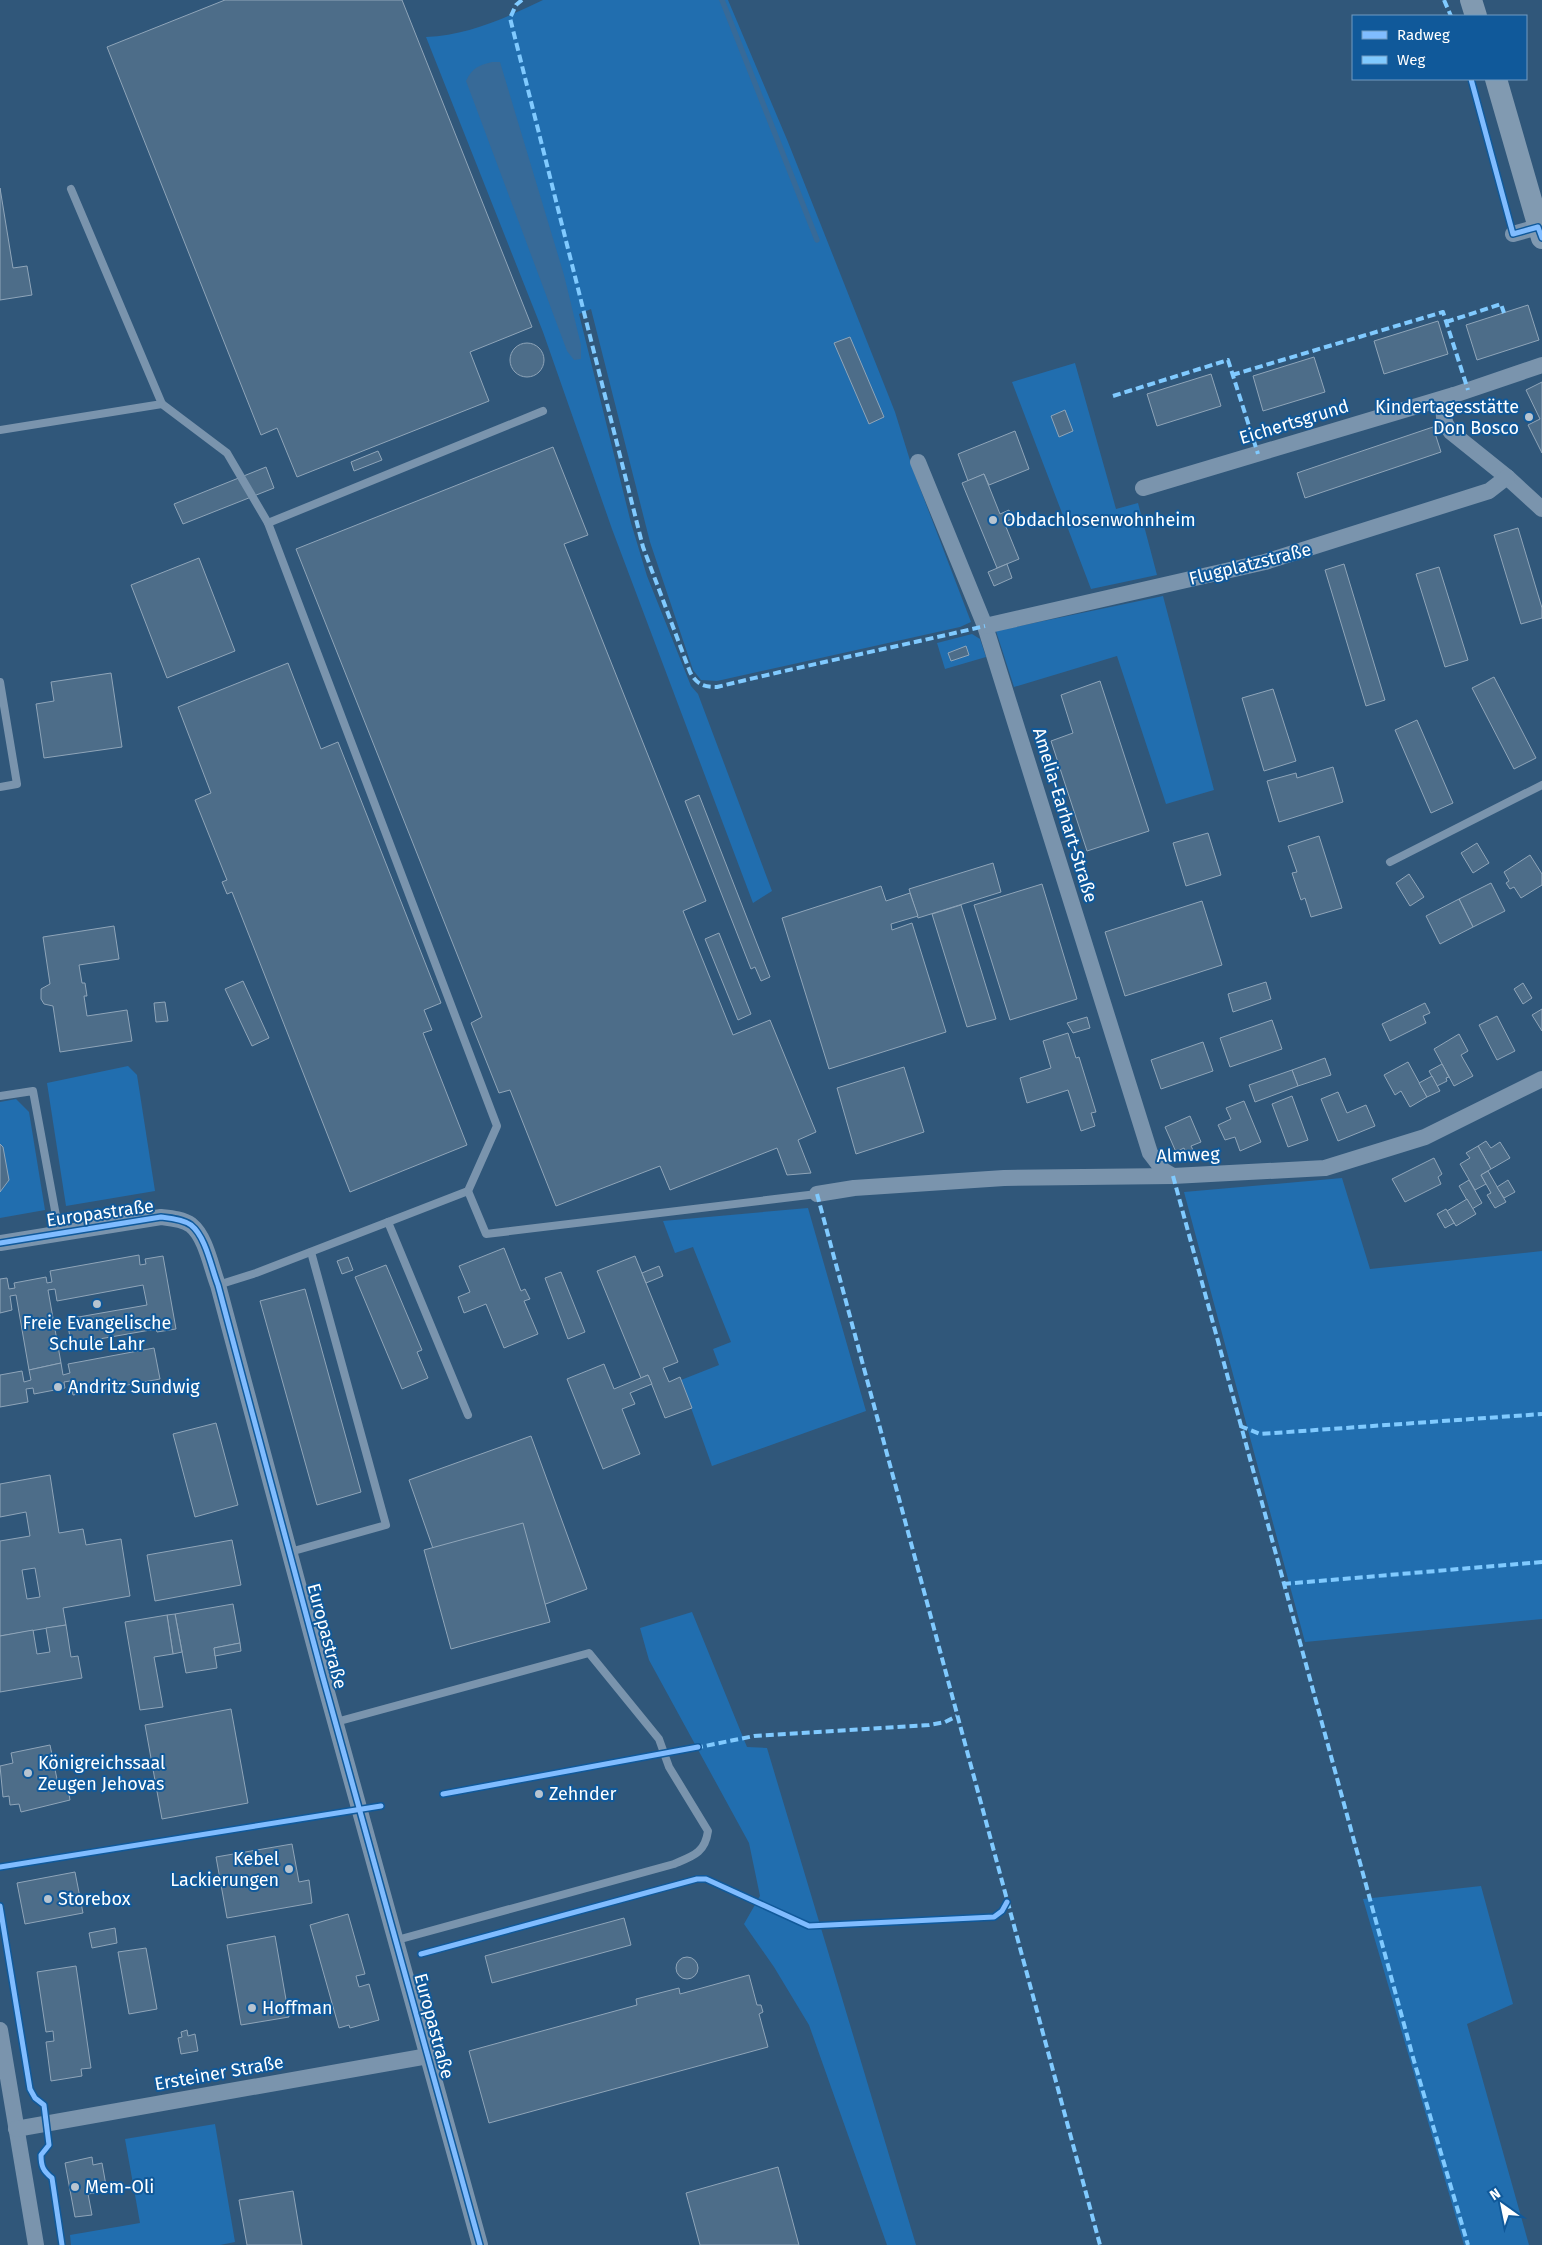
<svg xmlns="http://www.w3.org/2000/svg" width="1542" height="2245" viewBox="0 0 1542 2245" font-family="'Fira Sans',sans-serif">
<rect width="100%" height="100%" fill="#30577a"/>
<g fill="#216eaf">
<path d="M543 0H728L788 142 895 412 913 470 971 622 960 627 717 681 701 680 693 670 650 542 591 309 579 314 631 523 647 576 691 686 698 694 772 891 753 903 612 529 543 332 426 37C469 35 505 18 543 0Z"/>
<path d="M1075 363 1116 509 1138 503 1157 575 1091 589 1012 382Z"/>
<path d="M1163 596 1214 790 1166 804 1117 656 1014 687 996 631Z"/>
<path d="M972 634 980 639 986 657 945 669 937 643Z"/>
<path d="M128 1066 137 1075 155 1191 66 1206 47 1083Z"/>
<path d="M16 1099 29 1112 45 1210 0 1218V1102Z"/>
<path d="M1342 1178 1370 1269 1542 1251V1619L1305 1642 1184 1192Z"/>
<path d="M808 1208 866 1411 712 1466 681 1380 719 1365 713 1349 731 1342 693 1247 675 1253 663 1221Z"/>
<path d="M692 1612 747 1747 767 1748 916 2245H887L809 2025 774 1967 744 1924 760 1896 749 1843 649 1660 640 1628Z"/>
<path d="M1481 1886 1513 2004 1467 2024 1529 2245H1464L1363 1899Z"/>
<path d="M215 2124 235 2242 220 2245H71L70 2235 140 2223 125 2139Z"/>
</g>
<path fill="#376a98" d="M492 62H500L564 275 581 345V359L574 360 567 351 466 81C472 68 479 65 492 62Z"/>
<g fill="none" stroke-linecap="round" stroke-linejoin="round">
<path stroke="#376a98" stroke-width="5.5" d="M722 0 817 240"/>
</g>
<g fill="#4d6d89" stroke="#8fa5b9" fill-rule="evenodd">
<path d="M225 0H402L532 327 470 352 489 401 297 477 277 428 261 435 107 47Z"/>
<path d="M0 188 13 268 27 266 32 295 0 300Z"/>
<path d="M1528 305 1539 340 1477 360 1466 325Z"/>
<path d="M1438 321 1448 354 1384 374 1374 341Z"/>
<path d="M850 337 884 417 869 424 834 343Z"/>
<circle cx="527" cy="360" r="17"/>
<path d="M1314 357 1325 392 1263 411 1253 376Z"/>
<path d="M1211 374 1221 406 1157 426 1147 394Z"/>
<path d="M1542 382V453L1528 425 1540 419 1526 390Z"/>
<path d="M1065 410 1073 431 1059 437 1051 416Z"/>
<path d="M1433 427 1441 452 1305 498 1297 473Z"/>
<path d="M1015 431 1029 469 989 485 984 474 968 481 958 454Z"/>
<path d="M553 447 588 535 564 544 706 901 683 911 733 1035 770 1020 816 1132 798 1140 811 1173 787 1175 777 1148 670 1190 660 1166 556 1206 510 1090 499 1093 471 1023 482 1017 296 549Z"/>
<path d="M378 451 382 460 354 471 351 462Z"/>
<path d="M266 467 274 488 183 524 174 504Z"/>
<path d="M984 474 1000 514 1009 510 1012 519 1004 522 1019 559 997 568 962 483Z"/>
<path d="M1518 528 1542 608V618L1521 624 1494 535Z"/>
<path d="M199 558 235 651 167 678 131 585Z"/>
<path d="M1007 564 1012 578 994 586 988 572Z"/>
<path d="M1344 564 1385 700 1366 706 1325 570Z"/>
<path d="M1439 567 1468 660 1445 667 1416 574Z"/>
<path d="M966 646 969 655 951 661 948 653Z"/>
<path d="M288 663 321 749 338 742 441 1003 424 1010 432 1030 423 1033 467 1145 350 1192 232 892 227 894 222 882 227 880 195 800 211 793 178 707Z"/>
<path d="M111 673 122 747 44 758 36 704 54 701 51 682Z"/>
<path d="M1494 677 1536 758 1514 769 1472 688Z"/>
<path d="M1100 681 1149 831 1087 851 1051 741 1073 733 1061 695Z"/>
<path d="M1273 689 1296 761 1264 771 1242 698Z"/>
<path d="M1417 720 1453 803 1431 813 1395 730Z"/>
<path d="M1333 767 1343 802 1279 822 1267 781 1296 773 1297 778Z"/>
<path d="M699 795 770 977 761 981 755 967 751 969 685 801Z"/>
<path d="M1208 833 1221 875 1186 886 1173 843Z"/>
<path d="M1319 836 1342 908 1311 917 1305 898 1301 900 1292 873 1297 872 1288 846Z"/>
<path d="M1477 843 1489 863 1473 873 1461 853Z"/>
<path d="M1530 855 1542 874V885L1521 898 1514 887 1510 889 1506 883 1509 881 1504 872Z"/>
<path d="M993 863 1001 892 918 918 909 889Z"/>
<path d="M1409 874 1424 897 1410 906 1396 883Z"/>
<path d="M1491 883 1505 911 1473 927 1459 899Z"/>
<path d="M1042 884 1077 999 1010 1020 974 905Z"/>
<path d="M881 886 886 901 910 893 918 916 891 924 892 930 912 923 946 1032 829 1069 782 918Z"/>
<path d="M1459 899 1473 927 1440 944 1426 916Z"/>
<path d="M1202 901 1222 965 1125 996 1105 932Z"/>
<path d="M961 905 996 1019 967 1027 932 914Z"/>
<path d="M114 926 119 959 79 965 82 983H85L87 996H84L87 1016 127 1010 132 1041 60 1052 53 1006 44 1004 41 999V989L50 984 43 937Z"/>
<path d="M719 933 751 1014 738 1020 705 939Z"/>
<path d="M243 981 269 1038 252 1046 225 989Z"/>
<path d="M1266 982 1271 999 1233 1012 1228 994Z"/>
<path d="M1523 983 1532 998 1523 1004 1514 989Z"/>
<path d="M165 1002 168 1021 156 1022 154 1003Z"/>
<path d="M1425 1003 1430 1013 1423 1016 1426 1023 1390 1041 1382 1024Z"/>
<path d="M1542 1009V1031L1532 1015Z"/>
<path d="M1497 1016 1515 1051 1497 1060 1479 1025Z"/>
<path d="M1087 1017 1090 1028 1073 1033 1067 1023Z"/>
<path d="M1272 1020 1282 1049 1230 1067 1220 1038Z"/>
<path d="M1068 1033 1076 1058 1079 1057 1096 1112 1091 1113 1095 1126 1081 1131 1068 1090 1027 1103 1020 1078 1051 1068 1043 1041Z"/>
<path d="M1459 1034 1468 1051 1461 1055 1473 1076 1454 1086 1434 1049Z"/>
<path d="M1203 1042 1213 1071 1161 1089 1151 1060Z"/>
<path d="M1325 1058 1331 1075 1298 1086 1292 1070Z"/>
<path d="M1408 1062 1427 1097 1410 1107 1401 1091 1395 1095 1384 1075Z"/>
<path d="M1442 1064 1449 1077 1446 1078 1447 1081 1437 1086 1429 1071Z"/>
<path d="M904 1067 924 1132 856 1154 837 1088Z"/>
<path d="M1292 1070 1298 1086 1255 1102 1249 1085Z"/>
<path d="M1432 1076 1440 1091 1427 1097 1419 1083Z"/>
<path d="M1338 1092 1347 1113 1366 1105 1375 1126 1338 1141 1321 1099Z"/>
<path d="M1292 1096 1308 1140 1288 1147 1272 1104Z"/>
<path d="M1244 1101 1261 1142 1240 1151 1235 1137 1225 1140 1218 1125 1231 1119 1226 1108Z"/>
<path d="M1190 1116 1201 1142 1191 1146 1193 1150 1186 1153 1184 1148 1176 1152 1165 1127Z"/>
<path d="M1486 1141 1491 1148 1500 1142 1510 1158 1491 1169 1478 1146Z"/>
<path d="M0 1144 3 1147 9 1180 0 1192Z"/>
<path d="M1478 1146 1491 1169 1481 1175 1486 1184 1475 1190 1460 1164 1470 1158 1466 1153Z"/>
<path d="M1434 1158 1442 1174 1438 1177 1441 1184 1405 1202 1392 1179Z"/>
<path d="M1488 1171 1506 1202 1495 1208 1487 1195 1491 1193 1481 1175Z"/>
<path d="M1469 1180 1482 1203 1472 1209 1459 1186Z"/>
<path d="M1508 1180 1515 1192 1504 1198 1497 1187Z"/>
<path d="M1467 1199 1476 1214 1456 1226 1447 1211Z"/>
<path d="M1446 1209 1454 1223 1445 1228 1437 1214Z"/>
<path d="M504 1248 521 1291 525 1289 530 1299 524 1301 538 1334 504 1348 486 1304 464 1313 458 1297 470 1292 459 1266Z"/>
<path d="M139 1255 140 1265 146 1264 145 1259 163 1256 176 1329 157 1332 156 1329 71 1344 67 1319 147 1305 143 1285 57 1301 55 1289 48 1290 61 1363 29 1370 16 1295 10 1296 12 1310 0 1313V1279L7 1278 9 1289 15 1288 14 1283 46 1277 47 1283 52 1282 50 1271Z"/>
<path d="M635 1256 678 1362 663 1368 669 1382 680 1377 692 1408 665 1418 648 1375 641 1378 597 1271Z"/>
<path d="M348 1257 353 1270 342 1274 337 1261Z"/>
<path d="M386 1265 422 1350 417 1352 428 1378 402 1389 355 1277Z"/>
<path d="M659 1266 663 1276 646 1283 642 1273Z"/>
<path d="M561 1272 585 1332 568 1339 545 1278Z"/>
<path d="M305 1289 361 1492 317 1505 260 1301Z"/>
<path d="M154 1348 160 1379 73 1395 70 1381 64 1382 65 1388 34 1394 33 1388 26 1389 28 1402 0 1407V1375L22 1371 24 1382 31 1380 29 1370 61 1363 63 1375 70 1373 68 1364Z"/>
<path d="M604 1364 614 1389 648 1375 652 1384 630 1393 635 1404 622 1409 640 1454 603 1469 567 1379Z"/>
<path d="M216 1423 238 1505 195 1517 173 1434Z"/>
<path d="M531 1436 587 1589 463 1634 409 1480Z"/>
<path d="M50 1475 59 1533 83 1529 86 1545 121 1539 130 1596 63 1608 66 1625 0 1636V1541L30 1536 26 1512 0 1517V1484ZM35 1568 40 1597 27 1599 22 1570Z"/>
<path d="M523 1523 550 1622 451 1649 424 1550Z"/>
<path d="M232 1540 241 1585 155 1601 147 1555Z"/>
<path d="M233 1604 240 1643 214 1648 217 1668 186 1673 175 1614Z"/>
<path d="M175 1614 182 1652 173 1654 167 1615Z"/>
<path d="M167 1615 173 1654 154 1657 163 1707 140 1710 125 1622Z"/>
<path d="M66 1625 71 1657 78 1656 82 1678 0 1692V1636L33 1630 37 1654 50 1652 46 1628Z"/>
<path d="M240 1643 241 1651 215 1656 214 1648Z"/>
<path d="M231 1709 248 1803 162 1819 145 1725Z"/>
<path d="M50 1745 58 1784 67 1782 70 1800 21 1812 19 1804 10 1805 9 1796 3 1797 0 1766 13 1763 11 1753Z"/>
<path d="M292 1844 299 1882 309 1880 312 1903 227 1918 216 1857Z"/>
<path d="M75 1872 83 1913 25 1924 17 1883Z"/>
<path d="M348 1914 365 1974 356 1976 359 1987 369 1984 379 2020 350 2028 349 2025 339 2028 310 1925Z"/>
<path d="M624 1918 631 1945 492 1983 485 1956Z"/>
<path d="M115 1928 117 1943 92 1948 89 1933Z"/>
<path d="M275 1936 289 2017 241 2025 227 1945Z"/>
<path d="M146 1948 157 2009 129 2014 118 1952Z"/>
<circle cx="687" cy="1968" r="11"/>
<path d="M76 1966 91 2068 81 2069 82 2076 51 2081 46 2042 54 2041 53 2031 46 2032 37 1972Z"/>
<path d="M749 1975 757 2005H761L763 2012 759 2014 768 2047 489 2123 469 2051 637 2005 636 1999 679 1988 680 1994Z"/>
<path d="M187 2030 188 2036 195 2034 198 2051 181 2054 178 2038 182 2037 181 2032Z"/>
<path d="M92 2157 93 2165 102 2163 107 2191 88 2194 92 2215 75 2217 65 2163Z"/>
<path d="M778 2167 799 2245H700L686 2193Z"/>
<path d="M293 2191 302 2245H247L239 2200Z"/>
</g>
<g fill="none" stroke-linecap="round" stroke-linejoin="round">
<g stroke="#7a94ad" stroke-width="8">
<path d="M162 404 227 453 268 523 497 1126 468 1191 388 1222"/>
<path d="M0 430 162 404 71 189"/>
<path d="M268 523 543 411"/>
<path d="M0 682 17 784 0 787"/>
<path d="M1390 862 1542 785"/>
<path d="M0 1096 33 1091 59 1232"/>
<path d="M468 1191 486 1234 817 1194"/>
<path d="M218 1285 256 1273 388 1222 468 1415"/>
<path d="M290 1552 386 1525 311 1252"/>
<path d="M336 1722 589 1653 659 1739 669 1767 708 1831C705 1853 693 1856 674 1864L397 1940"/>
</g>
<g stroke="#7a94ad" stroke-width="16">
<path d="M1513 234 1538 227"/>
<path d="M1454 395C1442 408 1440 418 1451 432L1507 477 1542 509"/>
<path d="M918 462 985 626 1150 1153 1163 1170 1173 1176"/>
<path d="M1143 488 1454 395 1542 365"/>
<path d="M985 626 1265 562 1489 491 1507 477"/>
<path d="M817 1194 854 1188 1004 1178 1173 1176 1325 1168 1425 1137 1542 1079"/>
<path d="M0 1243 161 1217C170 1218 183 1219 191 1225 206 1237 211 1267 218 1285L322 1674 480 2245"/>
<path d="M0 2030 36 2245"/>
<path d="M16 2129 428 2056"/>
</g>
<g stroke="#819ab1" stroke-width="22">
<path d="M1471 0 1476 16"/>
<path d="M1496 79 1542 238"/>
</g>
<g stroke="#80caff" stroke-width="4" stroke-dasharray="8 4" stroke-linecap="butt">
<path d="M522 0 516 5 510 18 643 547 690 672C697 685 704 687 717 687 806 665 896 647 985 626"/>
<path d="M1444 0 1451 16"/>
<path d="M1446 322 1501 304 1504 313"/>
<path d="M1232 375 1443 312 1468 390"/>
<path d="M1113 396 1228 360 1258 454"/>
<path d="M1173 1176 1414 2061 1468 2245"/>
<path d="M817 1194 1100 2245"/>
<path d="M1240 1426 1260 1434 1542 1414"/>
<path d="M1283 1584 1542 1562"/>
<path d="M695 1748 754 1736 929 1725 945 1722 957 1716"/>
</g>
<g stroke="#10599a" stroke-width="8">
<g id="cycleway">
<path d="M1471 79 1513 234 1538 227 1542 238"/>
<path d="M0 1243 161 1217C170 1218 183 1219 191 1225 206 1237 211 1267 218 1285L322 1674 480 2245"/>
<path d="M443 1794 698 1747"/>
<path d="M0 1867 381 1806"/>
<path d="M0 1906 30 2089 35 2098 44 2105 49 2145 41 2155C41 2166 43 2171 52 2178L62 2245"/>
<path d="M421 1954 697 1879H706L809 1926 994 1917 1002 1911 1007 1902"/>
</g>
</g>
<use href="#cycleway" stroke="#80bcff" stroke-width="5"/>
</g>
<g fill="#b7c4d0" stroke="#10599a" stroke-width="2">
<circle cx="1529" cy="417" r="5"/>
<circle cx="993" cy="520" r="5"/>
<circle cx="97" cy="1304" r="5"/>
<circle cx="58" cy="1387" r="5"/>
<circle cx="28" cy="1773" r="5"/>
<circle cx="539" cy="1794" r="5"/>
<circle cx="289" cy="1869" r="5"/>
<circle cx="48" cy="1899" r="5"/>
<circle cx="252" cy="2008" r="5"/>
<circle cx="75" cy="2187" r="5"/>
</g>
<g text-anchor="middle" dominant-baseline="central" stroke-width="4" stroke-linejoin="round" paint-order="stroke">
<g font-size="18" fill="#fff" stroke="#10599a" text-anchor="start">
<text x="1519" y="407" text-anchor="end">Kindertagesstätte<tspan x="1519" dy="21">Don Bosco</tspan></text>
<text x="1003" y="520">Obdachlosenwohnheim</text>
<text x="97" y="1323" text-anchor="middle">Freie Evangelische<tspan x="97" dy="21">Schule Lahr</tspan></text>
<text x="68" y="1387">Andritz Sundwig</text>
<text x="38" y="1763">Königreichssaal<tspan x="38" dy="21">Zeugen Jehovas</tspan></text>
<text x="549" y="1794">Zehnder</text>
<text x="279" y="1859" text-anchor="end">Kebel<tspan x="279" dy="21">Lackierungen</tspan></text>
<text x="58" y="1899">Storebox</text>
<text x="262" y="2008">Hoffman</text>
<text x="85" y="2187">Mem-Oli</text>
</g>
<g font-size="18" fill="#fff" stroke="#10599a">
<text transform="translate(1294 422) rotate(-17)">Eichertsgrund</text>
<text transform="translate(1250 564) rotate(-14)">Flugplatzstraße</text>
<text transform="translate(1065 815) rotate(73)">Amelia-Earhart-Straße</text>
<text transform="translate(1188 1155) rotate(-2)">Almweg</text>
<text transform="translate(100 1213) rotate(-8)">Europastraße</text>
<text transform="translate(327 1636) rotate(75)">Europastraße</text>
<text transform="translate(434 2026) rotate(75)">Europastraße</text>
<text transform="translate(219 2073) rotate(-10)">Ersteiner Straße</text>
</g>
</g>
<rect x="1352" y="15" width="175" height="65" fill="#10599a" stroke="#709bc2"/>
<rect x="1362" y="31" width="25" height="8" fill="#80bcff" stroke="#709bc2"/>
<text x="1397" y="40" font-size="15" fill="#ffffff">Radweg</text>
<rect x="1362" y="56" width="25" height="8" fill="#80caff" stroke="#709bc2"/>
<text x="1397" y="65" font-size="15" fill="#ffffff">Weg</text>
<g transform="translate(1502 2205) rotate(327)" stroke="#10599a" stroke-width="4" paint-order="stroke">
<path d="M0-4L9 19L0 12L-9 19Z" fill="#ffffff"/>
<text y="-8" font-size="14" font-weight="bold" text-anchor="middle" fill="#ffffff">N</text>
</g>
</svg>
